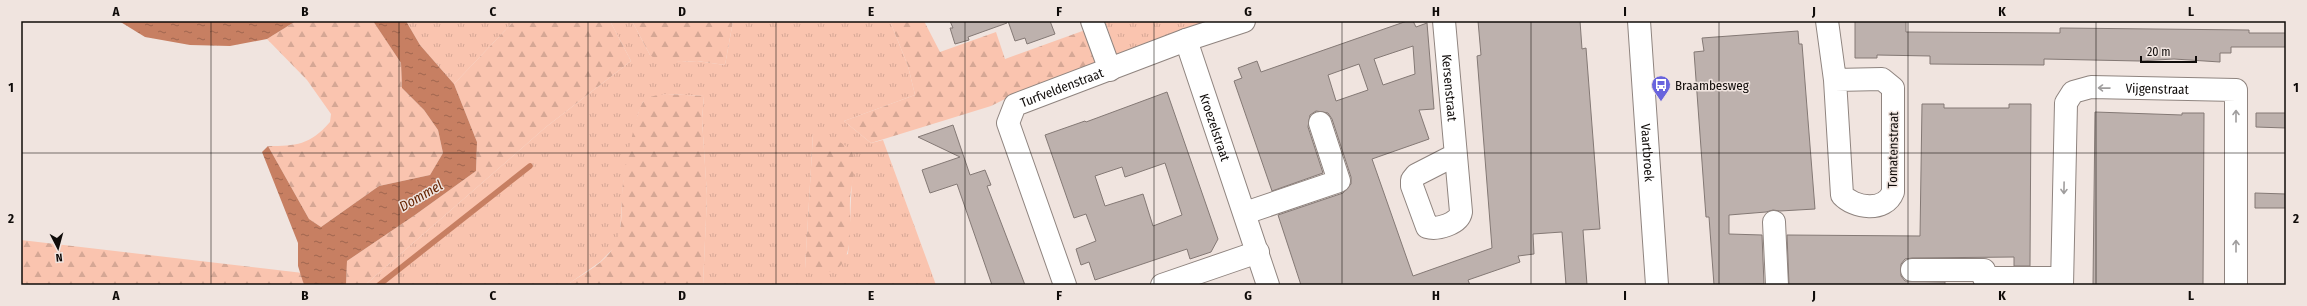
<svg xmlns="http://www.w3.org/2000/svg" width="2307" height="306" viewBox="0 0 2307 306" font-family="'Fira Sans Condensed',sans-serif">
<defs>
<pattern id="grass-tufts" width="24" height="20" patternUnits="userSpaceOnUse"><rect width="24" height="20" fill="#fac4af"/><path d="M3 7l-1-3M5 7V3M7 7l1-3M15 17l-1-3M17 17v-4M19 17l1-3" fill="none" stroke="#d5a795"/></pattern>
<pattern id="forest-firs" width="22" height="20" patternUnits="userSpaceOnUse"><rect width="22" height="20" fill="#fac4af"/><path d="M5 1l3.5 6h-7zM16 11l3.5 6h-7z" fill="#d5a795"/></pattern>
<pattern id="water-ripples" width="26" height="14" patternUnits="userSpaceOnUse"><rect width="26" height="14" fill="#c77f62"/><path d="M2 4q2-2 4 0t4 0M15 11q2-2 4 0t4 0" fill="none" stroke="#a0664f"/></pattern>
</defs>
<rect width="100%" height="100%" fill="#f0e4df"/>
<g fill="url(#grass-tufts)" fill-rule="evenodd">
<path d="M406 21H514L454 84 420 45Z"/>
<path d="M610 21H632L650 55 681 62 697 61 725 65 733 21H890L908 66 915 95 844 121 871 143 883 140 936 285H703L707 196 702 119 704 96 667 94 651 97 643 102 638 114 623 184 620 234 614 248 600 262 567 285H365L546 127 631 61ZM813 134 854 163C850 193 851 224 848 254L805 269Z"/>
<path d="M1105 21H1220L1118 59Z"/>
</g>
<g fill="url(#forest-firs)">
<path d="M296 21H373L401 63 402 88 424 110 438 130 443 153 430 175 379 186 321 227 309 219 268 146C296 146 310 145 330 122L331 114 307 80 267 39Z"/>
<path d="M514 21H610L631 61 546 127 365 285H346L347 261 415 215 476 171 477 142 454 84Z"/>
<path d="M632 21H733L725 65 697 61 681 62 657 60 650 55Z"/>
<path d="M890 21H924L940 52 996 32 1005 59 1088 29 1099 65 1007 98 991 106 871 143 844 121 915 95 908 66Z"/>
<path d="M667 94 704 96 702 119 707 196 703 285H567C582 274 606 263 614 246 625 227 620 205 623 183 625 170 636 108 644 101 650 95 659 95 667 94Z"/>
<path d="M813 134C825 137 848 141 853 155 858 168 850 187 850 201 849 220 856 263 832 271 824 274 813 271 805 269Z"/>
<path d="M21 240 303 273V285H21Z"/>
</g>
<g fill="url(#water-ripples)">
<path d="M119 21H296L267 39 230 46 190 45 145 37Z"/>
<path d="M373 21H406L420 45 454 84 477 142 476 171 415 215 347 261 346 285H304L298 266V243L262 152 268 146 309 219 321 227 379 186 430 175 443 153 438 130 424 110 402 88 401 63Z"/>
</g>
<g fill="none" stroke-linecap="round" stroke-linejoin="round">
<path stroke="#c77f62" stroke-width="5.5" d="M379 285 530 166"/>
</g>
<g fill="#bdb1ad" stroke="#847975" fill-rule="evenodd">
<path d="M950 21H1007V23L968 37 969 40 955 44 950 28H953Z"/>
<path d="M1008 21H1050L1055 34 1027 44 1025 38 1015 41Z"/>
<path d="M1407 21H1413L1416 27 1427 23 1434 109 1419 110 1429 139 1372 159 1413 276 1492 248 1477 56 1481 55 1478 21H1580L1582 49 1586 48 1600 229 1583 230 1587 285H1566L1562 232 1533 234 1534 254 1518 256 1520 262 1468 280 1470 285H1301L1278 215 1343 193 1351 184V177L1332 119 1328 113 1316 111 1310 115 1308 127 1323 173 1272 191 1234 81 1242 78 1238 68 1257 61 1261 72ZM1413 46 1415 74 1383 85 1374 59ZM1359 64 1368 90 1336 101 1328 75Z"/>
<path d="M1855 21H1906V32L2060 33V28L2249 30V33H2286V47H2231V53H2220V62L2174 59 2139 61 2044 59V65L1930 64V56L1877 55V58H1855Z"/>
<path d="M1798 31 1799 44H1802L1815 209 1780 211 1773 210 1766 212 1729 215V234L1762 235 1764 284 1714 285 1709 217H1706L1694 52 1704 51 1702 38Z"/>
<path d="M1167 92 1218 239 1211 252 1190 259 1187 249 1095 280 1089 262 1081 265 1076 249 1096 241 1086 214 1074 218 1045 135 1085 121 1086 122ZM1165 163 1182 215 1153 226 1143 194 1105 206 1095 176 1122 167 1125 177Z"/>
<path d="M1922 104H1944V108H2009V104H2031L2030 266H2014V257L1912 258 1905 259 1901 264V276L1905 281 1945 282V285H1789L1787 235 1920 236Z"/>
<path d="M2095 112 2182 115V113H2204L2203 285H2093Z"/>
<path d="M2256 113H2286V128L2256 127Z"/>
<path d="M953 125 970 175 985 170 991 185 987 186 1025 285H992L957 184 930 193 922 170 960 157 918 137Z"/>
<path d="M2255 193 2286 194V208H2255Z"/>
</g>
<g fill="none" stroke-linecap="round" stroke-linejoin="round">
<g stroke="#8f847f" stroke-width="24">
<g id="minor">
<path d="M1092 21 1110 70"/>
<path id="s1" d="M1444 21 1461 212C1459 224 1437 230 1427 227L1412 186V180L1416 175 1455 155"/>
<path id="s2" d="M1639 21 1657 285"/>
<path d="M1827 21 1835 80 1842 195C1854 208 1885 213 1893 192V88L1882 79 1835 80"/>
<path id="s3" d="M1186 40 1268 285"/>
<path d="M1245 213 1339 181 1320 123"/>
<path d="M1774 222 1777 285"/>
<path d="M1912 270H1984V278H2062"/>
<path id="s4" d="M1065 285 1008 123 1015 105 1186 40 1244 21"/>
<path d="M1162 285 1258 252"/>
<path id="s5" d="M2062 285 2066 103 2073 92 2091 87 2236 90V285"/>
</g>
</g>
<use href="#minor" stroke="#fff" stroke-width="22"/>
</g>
<defs><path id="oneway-shaft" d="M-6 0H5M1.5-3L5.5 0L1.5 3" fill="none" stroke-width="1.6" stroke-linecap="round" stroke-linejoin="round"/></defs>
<g stroke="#9f9d9d">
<use href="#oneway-shaft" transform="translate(2104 88) rotate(-179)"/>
<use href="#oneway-shaft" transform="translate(2236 116) rotate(-90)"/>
<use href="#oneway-shaft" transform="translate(2064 188) rotate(91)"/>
<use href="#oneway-shaft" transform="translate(2236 246) rotate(-90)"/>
</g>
<path fill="none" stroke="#0f0b09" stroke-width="1" stroke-opacity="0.55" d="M211 21V285M399 21V285M588 21V285M776 21V285M965 21V285M1154 21V285M1342 21V285M1531 21V285M1719 21V285M1908 21V285M2096 21V285M21 153H2286"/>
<defs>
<g id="bus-pin" transform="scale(1)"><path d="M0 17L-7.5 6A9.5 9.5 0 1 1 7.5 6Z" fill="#6964dd" stroke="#f0e4df"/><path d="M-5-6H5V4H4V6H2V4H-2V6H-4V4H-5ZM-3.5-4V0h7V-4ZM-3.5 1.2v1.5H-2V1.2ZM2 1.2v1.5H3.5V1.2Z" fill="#fff"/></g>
</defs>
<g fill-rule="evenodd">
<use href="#bus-pin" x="1661" y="85"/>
</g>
<g text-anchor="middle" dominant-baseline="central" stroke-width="3" stroke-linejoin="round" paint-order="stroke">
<g font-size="13" fill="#0f0b09" stroke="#f0e4df" text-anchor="start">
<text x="1675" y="85">Braambesweg</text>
</g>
<g font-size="13" fill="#0f0b09" stroke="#f0e4df">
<text stroke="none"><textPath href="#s4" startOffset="241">Turfveldenstraat</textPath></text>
<text stroke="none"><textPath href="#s1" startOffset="67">Kersenstraat</textPath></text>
<text stroke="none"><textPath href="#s5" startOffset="280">Vijgenstraat</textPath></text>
<text stroke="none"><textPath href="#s3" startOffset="92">Kroezelstraat</textPath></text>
<text transform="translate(1893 150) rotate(-89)">Tomatenstraat</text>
<text stroke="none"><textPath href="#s2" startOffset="132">Vaartbroek</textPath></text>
</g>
<g font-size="14" font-style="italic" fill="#672503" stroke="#f0e4df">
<text transform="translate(421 196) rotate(-30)">Dommel</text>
</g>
</g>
<rect width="2307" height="306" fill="none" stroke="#f0e4df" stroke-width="44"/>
<g transform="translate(58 248) rotate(174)" stroke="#f0e4df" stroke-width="3" paint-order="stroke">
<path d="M0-3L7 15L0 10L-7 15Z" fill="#0f0b09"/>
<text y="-6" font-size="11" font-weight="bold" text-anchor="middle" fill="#0f0b09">N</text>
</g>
<path d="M2141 56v6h55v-6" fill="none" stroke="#0f0b09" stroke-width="2"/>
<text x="2147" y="56" font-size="12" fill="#0f0b09" stroke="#f0e4df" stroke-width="3" paint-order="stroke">20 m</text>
<rect x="22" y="22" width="2263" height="262" fill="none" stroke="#0f0b09" stroke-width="1.5"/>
<g font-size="13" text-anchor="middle" font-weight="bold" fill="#0f0b09">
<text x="116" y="16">A</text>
<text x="305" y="16">B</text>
<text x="493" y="16">C</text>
<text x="682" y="16">D</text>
<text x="871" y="16">E</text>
<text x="1059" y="16">F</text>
<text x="1248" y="16">G</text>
<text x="1436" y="16">H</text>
<text x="1625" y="16">I</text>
<text x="1814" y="16">J</text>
<text x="2002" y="16">K</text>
<text x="2191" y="16">L</text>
<text x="11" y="92">1</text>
<text x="2296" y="92">1</text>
<text x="11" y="223">2</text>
<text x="2296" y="223">2</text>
<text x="116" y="300">A</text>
<text x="305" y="300">B</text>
<text x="493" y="300">C</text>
<text x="682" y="300">D</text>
<text x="871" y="300">E</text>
<text x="1059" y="300">F</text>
<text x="1248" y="300">G</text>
<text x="1436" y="300">H</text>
<text x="1625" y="300">I</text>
<text x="1814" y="300">J</text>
<text x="2002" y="300">K</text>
<text x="2191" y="300">L</text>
</g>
</svg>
